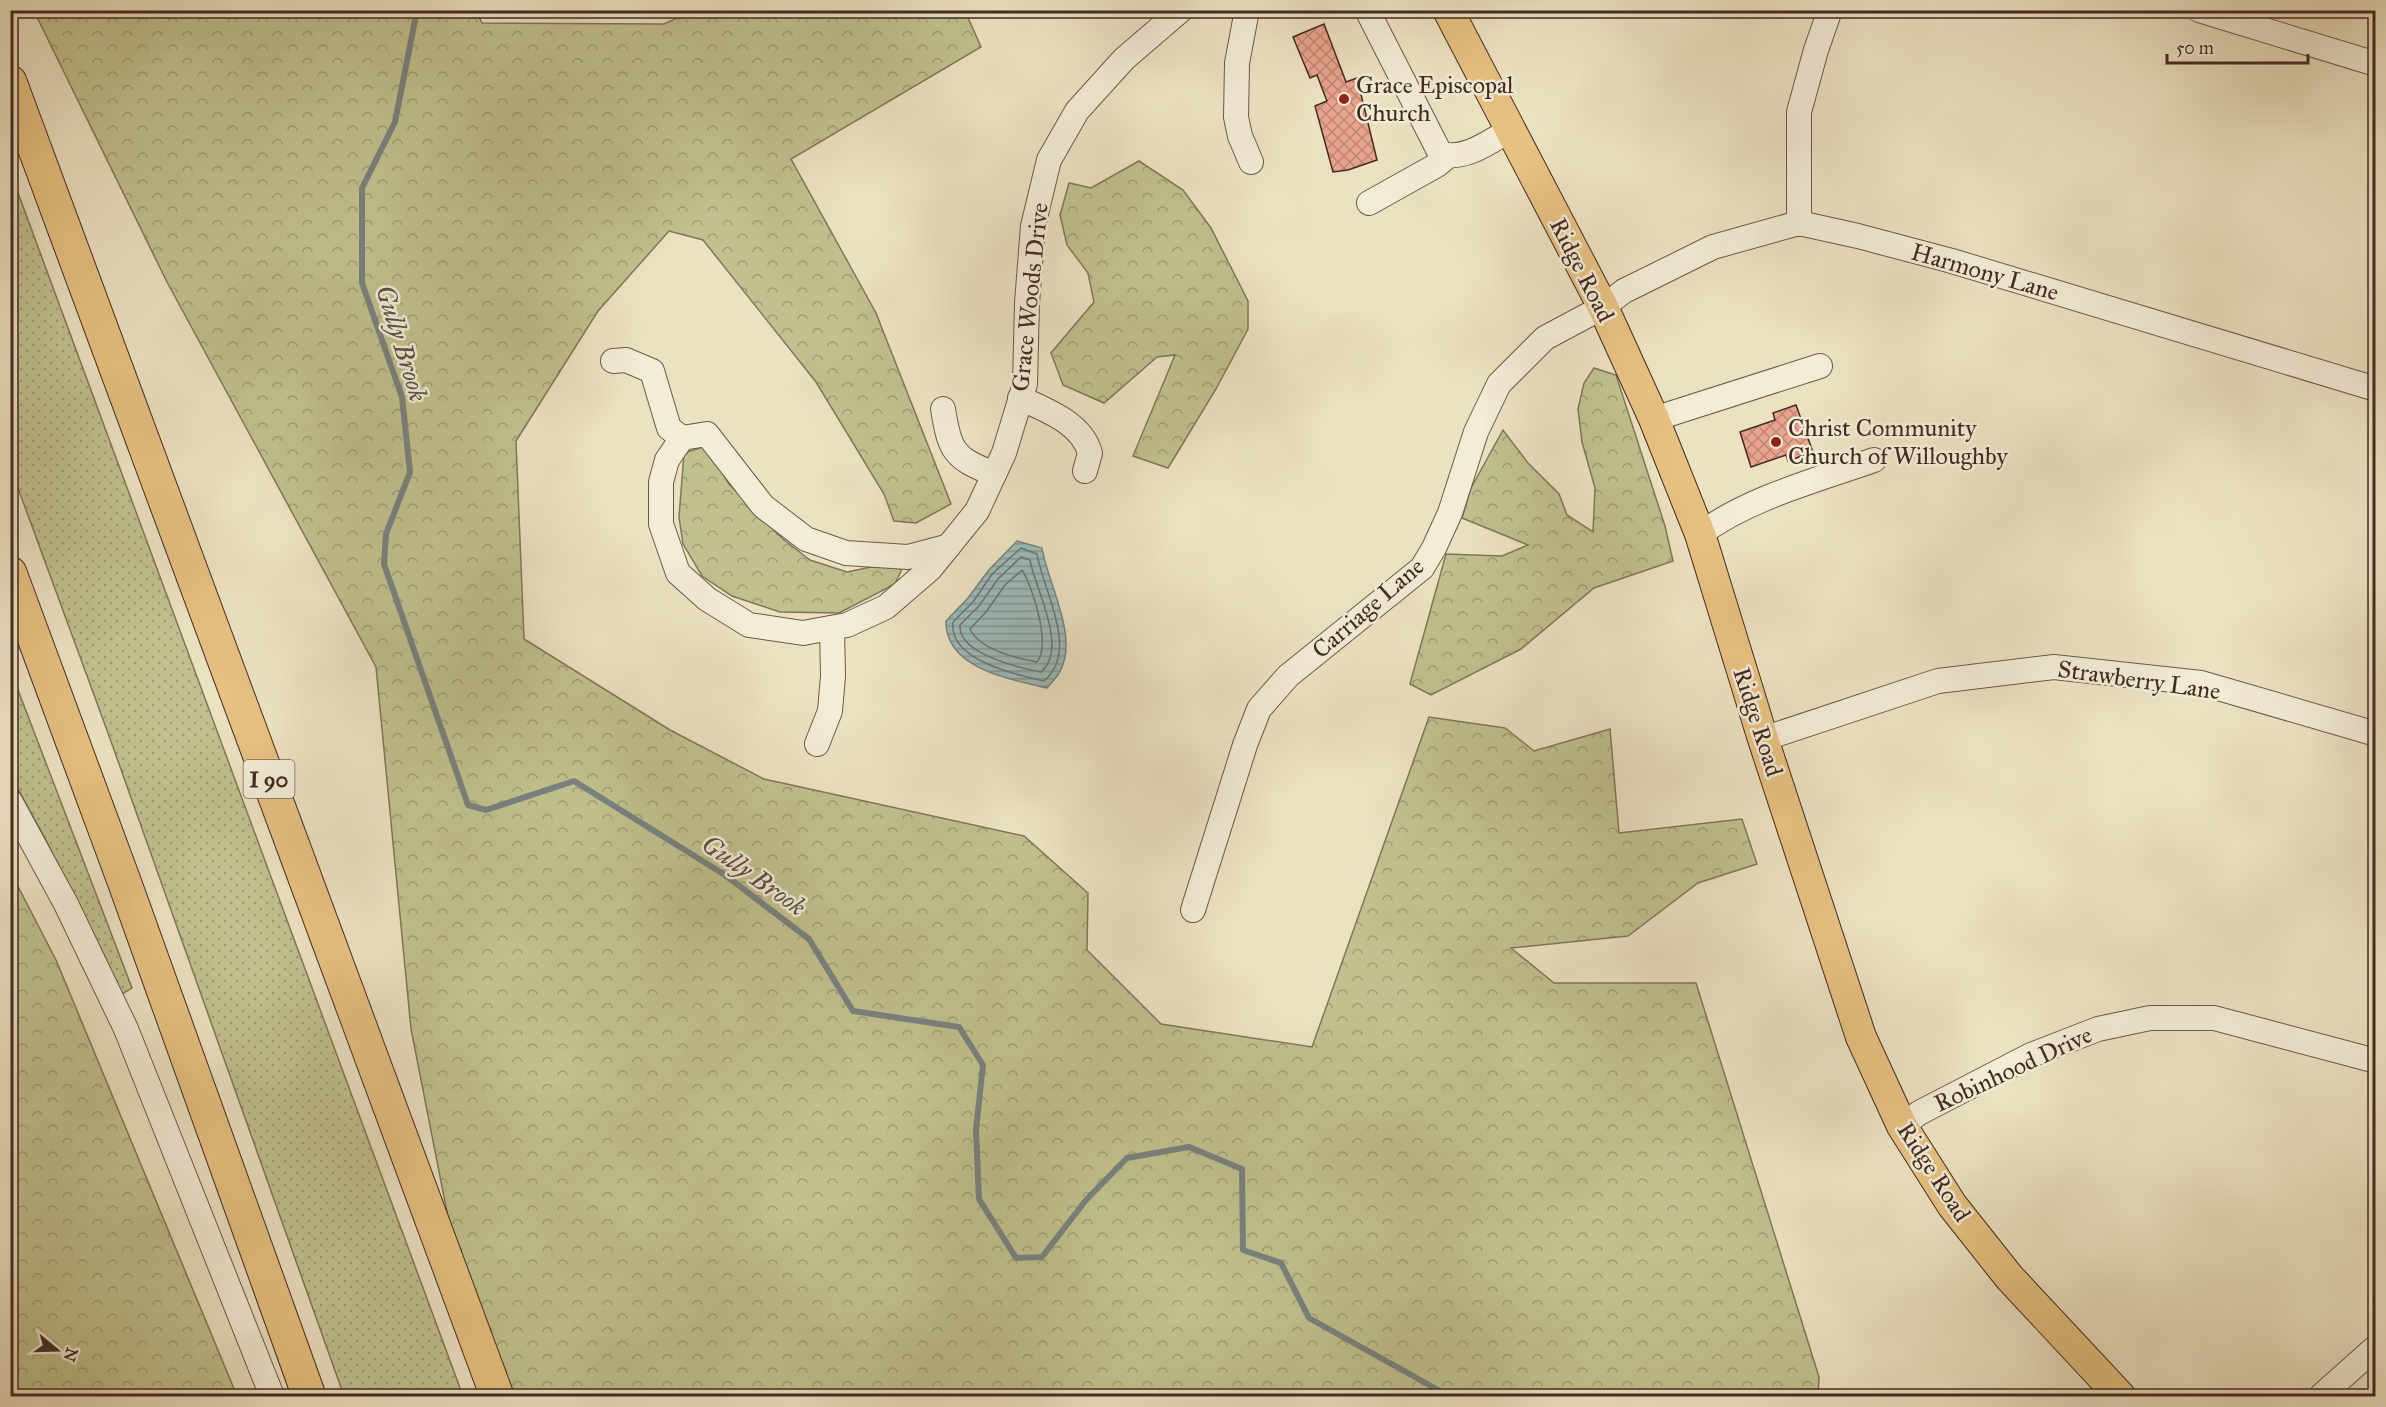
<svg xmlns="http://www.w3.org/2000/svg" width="2386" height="1407" viewBox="0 0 2386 1407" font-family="'IM FELL Great Primer',serif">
<defs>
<pattern id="grass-dots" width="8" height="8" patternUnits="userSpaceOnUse" patternTransform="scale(1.5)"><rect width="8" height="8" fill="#c0c18e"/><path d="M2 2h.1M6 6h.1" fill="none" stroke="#9e9d74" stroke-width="1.8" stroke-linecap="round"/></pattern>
<pattern id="forest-crowns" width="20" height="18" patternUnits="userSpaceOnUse" patternTransform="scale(1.5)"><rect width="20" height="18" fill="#c0c18e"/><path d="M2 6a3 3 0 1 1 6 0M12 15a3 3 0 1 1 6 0" fill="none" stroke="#9e9d74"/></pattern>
<pattern id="water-rules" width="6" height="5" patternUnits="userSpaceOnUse" patternTransform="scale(1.5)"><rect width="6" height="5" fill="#9cbcbd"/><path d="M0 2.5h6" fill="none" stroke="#819999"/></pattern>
<pattern id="building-cross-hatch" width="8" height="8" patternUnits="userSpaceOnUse" patternTransform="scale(1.5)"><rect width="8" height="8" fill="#e8a38c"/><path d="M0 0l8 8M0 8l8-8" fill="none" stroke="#be8572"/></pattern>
</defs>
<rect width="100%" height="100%" fill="#ece2c2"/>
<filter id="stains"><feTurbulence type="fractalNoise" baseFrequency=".00333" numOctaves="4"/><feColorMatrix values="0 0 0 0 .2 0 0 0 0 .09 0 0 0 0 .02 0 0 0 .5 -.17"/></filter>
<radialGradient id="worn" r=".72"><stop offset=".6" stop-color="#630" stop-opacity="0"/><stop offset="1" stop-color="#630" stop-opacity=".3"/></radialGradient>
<g fill="url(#grass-dots)" stroke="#817658" stroke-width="1.5">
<path d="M11 174 463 1396H344L108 733 11 469Z"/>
<path d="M10 669 132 988 122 994 47 842 11 776Z"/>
</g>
<g fill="url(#forest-crowns)" stroke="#817658" stroke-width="1.5">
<path d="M476 10 482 23 664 24 693 11H965L981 47 791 159 876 313 951 504 916 523 894 521 884 494 816 382 703 240 669 231 598 311 516 441 524 639 670 730 764 779 1024 836 1088 893 1087 950 1161 1024 1312 1047 1429 717 1505 728 1534 751 1610 729 1619 833 1742 819 1757 864 1698 883 1628 936 1511 948 1554 983H1696L1819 1377 1818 1396H507L468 1319 411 1029 376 667 167 282 34 11Z"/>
<path d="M1139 161 1183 190 1211 228 1248 301V329L1216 389 1168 468 1133 456 1175 355 1157 357 1104 403 1063 385 1051 353 1094 302 1088 273 1067 245 1060 215 1069 183 1091 188Z"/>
<path d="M1594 368 1616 375 1665 526 1673 561 1594 588 1521 649 1431 695 1410 684 1446 554 1502 556 1528 545 1462 518 1471 488 1503 430 1528 463 1559 494 1567 515 1593 532 1595 488 1582 442 1578 409 1584 383Z"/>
<path d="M706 446 729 484 783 539 810 560 847 572 876 566 902 569 895 584 839 613 780 612 732 596 702 576 683 544 679 517 684 453Z"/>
<path d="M10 871 56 960 237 1396H11L10 1197 15 1190 10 1179Z"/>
</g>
<path fill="url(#water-rules)" stroke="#78827f" stroke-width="1.5" d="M1017 541 1042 548C1048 585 1080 638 1059 673 1056 678 1051 683 1047 688 1011 679 945 669 946 621L968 598 988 571Z"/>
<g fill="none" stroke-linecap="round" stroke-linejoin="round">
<g stroke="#6f736f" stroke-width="1.5">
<path d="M1021 548 1037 554C1043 591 1080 650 1044 681 1017 675 948 660 953 622L973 602 992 574Z"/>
<path d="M1021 557 1030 560C1035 589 1069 648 1041 672 1020 668 958 654 960 625L979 606 998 579Z"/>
<path d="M1022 570C1033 587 1051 645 1037 662 1016 658 980 650 970 629L986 612 1005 585Z"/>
</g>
<path stroke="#78827f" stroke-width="6" d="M415 10 416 15 395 122 362 188V283L402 397 410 472 386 534 384 564 468 805 486 810 574 781 725 875 809 939 853 1011 959 1027 983 1065 976 1130 979 1199 1016 1258 1042 1257 1086 1200 1127 1158 1189 1147 1242 1169 1243 1250 1281 1263 1309 1318 1449 1396"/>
</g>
<g fill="url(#building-cross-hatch)" stroke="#422a21" stroke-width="1.5">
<path d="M1324 24 1346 82 1357 78 1377 160 1348 170 1333 172 1315 106 1327 101 1317 75 1310 78 1293 37Z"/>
<path d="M1796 405 1813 452 1788 461 1786 455 1751 467 1740 432 1775 420 1773 413Z"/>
</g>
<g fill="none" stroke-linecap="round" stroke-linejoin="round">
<g stroke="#6c5849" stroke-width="26">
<g id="minor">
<path d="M1247 10 1237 63 1236 117 1240 136 1251 162"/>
<path d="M1367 10 1440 153C1463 162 1491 141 1510 130"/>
<path d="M2199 10 2376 64"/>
<path d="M1369 203 1437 165 1448 156"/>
<path d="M1799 223V112L1816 50 1830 10"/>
<path d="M613 361 626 360 652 371 669 428 682 438"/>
<path d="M1020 398C1046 410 1082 423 1090 453L1085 471"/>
<path d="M943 409C950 452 954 458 994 474"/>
<path d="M1654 419 1820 366"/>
<path d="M1700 534C1751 497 1815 481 1874 460"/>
<path d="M949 546 908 557 846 553 806 539 763 506 707 434 682 438 667 460 661 482V524L678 573 707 599 749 625 803 633 847 625 886 607 930 569 977 511 1004 453 1025 384 1027 303 1033 226 1049 160 1077 111 1124 59 1181 10"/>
<path d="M1763 739 1938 681 2054 667 2201 683 2376 734"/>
<path d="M817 744 830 711 833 676 832 628"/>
<path d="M10 801 66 904 126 1029 272 1396"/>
<path d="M1193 910 1245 745 1259 709 1288 676 1422 568 1434 548 1450 513 1476 432 1499 384 1545 338 1603 307 1624 291 1713 247 1799 223 1858 236 1952 261 2376 389"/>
<path d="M1902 1126 1919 1113 2031 1055 2098 1029 2150 1018H2214L2376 1061"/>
<path d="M2321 1396 2376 1347"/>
</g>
</g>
<g stroke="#422a21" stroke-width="32">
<path id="major" d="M1448 10 1603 307 1654 419 1700 534 1763 739 1861 1037 1902 1126 1952 1205 2009 1277 2120 1396"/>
</g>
<g stroke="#422a21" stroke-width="35">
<g id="highway">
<path d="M10 82 497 1396"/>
<path d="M10 573 124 881 309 1396"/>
</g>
</g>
<use href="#minor" stroke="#f3ecd7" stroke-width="24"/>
<use href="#major" stroke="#e6c181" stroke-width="30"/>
<use href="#highway" stroke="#e6c181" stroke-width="33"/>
</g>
<g fill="#8f2418" stroke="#f3ecd7" stroke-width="2">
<circle cx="1344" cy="99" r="6"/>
<circle cx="1776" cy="442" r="6"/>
</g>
<g text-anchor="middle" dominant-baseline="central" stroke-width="5" stroke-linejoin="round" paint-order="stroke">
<rect fill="#f3ecd7" stroke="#776458" stroke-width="1.5" x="243.5" y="760" width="51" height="38" rx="4.5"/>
<g font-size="22" font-weight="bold" fill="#422a21">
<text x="269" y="779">I 90</text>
</g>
<g font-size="24" fill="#422a21" stroke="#f3ecd7" text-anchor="start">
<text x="1356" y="85">Grace Episcopal<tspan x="1356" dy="28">Church</tspan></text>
<text x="1788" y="428">Christ Community<tspan x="1788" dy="28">Church of Willoughby</tspan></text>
</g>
<g font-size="24" fill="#422a21" stroke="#f3ecd7">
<text transform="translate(1582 270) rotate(63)">Ridge Road</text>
<text transform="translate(1985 272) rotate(16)">Harmony Lane</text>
<text transform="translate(1030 297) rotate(-84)">Grace Woods Drive</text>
<text transform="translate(1368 608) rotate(-41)">Carriage Lane</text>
<text transform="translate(2139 680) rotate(8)">Strawberry Lane</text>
<text transform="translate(1758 722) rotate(72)">Ridge Road</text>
<text transform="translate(2013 1069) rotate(-25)">Robinhood Drive</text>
<text transform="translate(1934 1172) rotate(57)">Ridge Road</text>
</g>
<g font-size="26" font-style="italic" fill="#584e48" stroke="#f3ecd7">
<text transform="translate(402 343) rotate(73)">Gully Brook</text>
<text transform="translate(754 875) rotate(35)">Gully Brook</text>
</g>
</g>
<rect width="2386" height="1407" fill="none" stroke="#ece2c2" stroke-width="36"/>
<rect x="12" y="12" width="2362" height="1383" fill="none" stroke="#422a21" stroke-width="3"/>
<rect x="18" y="18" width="2350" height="1371" fill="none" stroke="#422a21" stroke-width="1.5"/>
<g transform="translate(57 1350) rotate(109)" stroke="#f3ecd7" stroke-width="4.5" paint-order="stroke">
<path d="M0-4.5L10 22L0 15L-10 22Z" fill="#422a21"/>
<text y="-9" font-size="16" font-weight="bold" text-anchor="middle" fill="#422a21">N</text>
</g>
<path d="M2167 54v9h141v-9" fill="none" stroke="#422a21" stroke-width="3"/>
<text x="2176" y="54" font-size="18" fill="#422a21" stroke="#f3ecd7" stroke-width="4.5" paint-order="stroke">50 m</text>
<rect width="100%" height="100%" filter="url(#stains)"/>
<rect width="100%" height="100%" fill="url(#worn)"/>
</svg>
